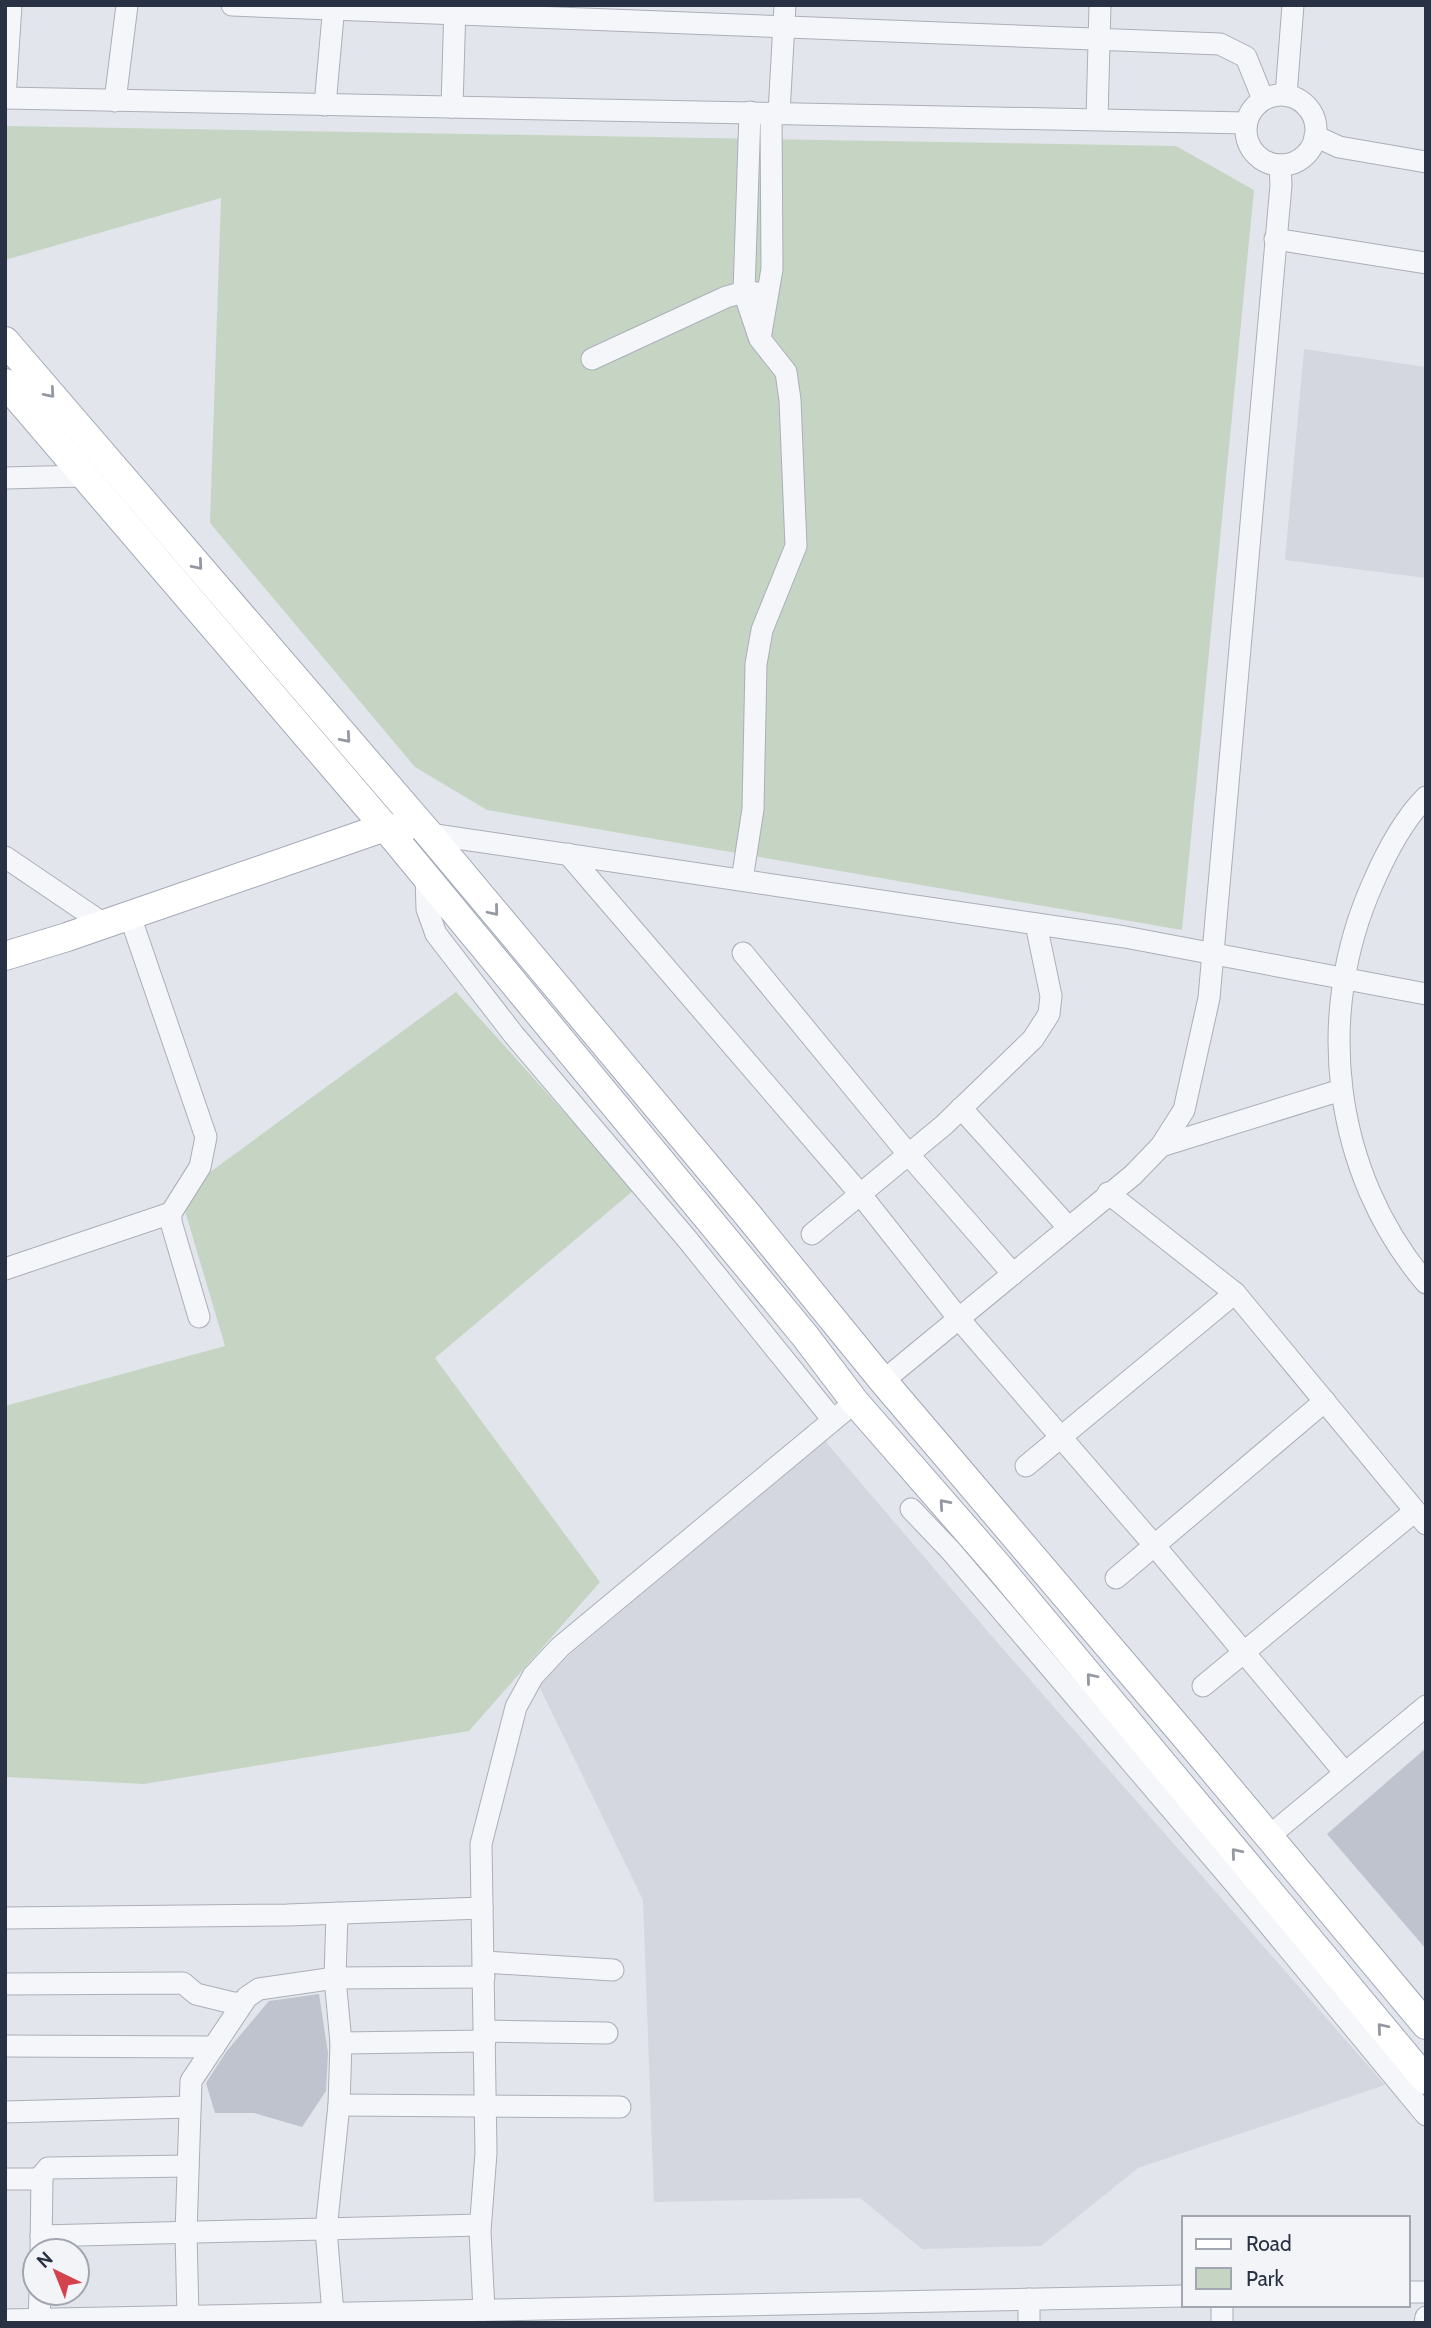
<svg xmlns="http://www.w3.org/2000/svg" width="1431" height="2328" viewBox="0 0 1431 2328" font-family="Cabin,sans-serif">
<rect width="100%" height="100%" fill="#e2e5eb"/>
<g fill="#d4d7e0">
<path d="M1304 349 1426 367V578L1285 560Z"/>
<path d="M825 1441 990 1634 1385 2085 1138 2168 1041 2246 922 2249 860 2198 654 2202 643 1900 537 1682Z"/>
</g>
<g fill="#c6d5c3">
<path d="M5 126 1176 146 1254 190 1182 930 487 810 415 767 210 523 221 198 5 260Z"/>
<path d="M456 992 634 1190 435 1358 600 1582 469 1731 144 1784 5 1777V1406L225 1346 180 1194Z"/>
</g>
<g fill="#bfc3ce">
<path d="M1426 1748V1949L1327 1834Z"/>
<path d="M319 1994 328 2053 326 2091 302 2127 254 2113H215L206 2083 226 2052 269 2001Z"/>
</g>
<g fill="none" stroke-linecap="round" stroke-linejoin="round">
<g stroke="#aaafb9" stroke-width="23">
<g id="minor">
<path d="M232 5 1220 44 1246 57 1263 99"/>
<path d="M1286 95 1293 5"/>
<circle cx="1281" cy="130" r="35"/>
<path d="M5 98 1246 123"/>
<path d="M5 98 11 5"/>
<path d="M115 101 127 5"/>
<path d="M325 105 334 5"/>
<path d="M452 107 455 5"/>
<path d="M750 112 744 292 759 337"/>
<path d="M779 113 785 5"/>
<path d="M1097 119 1100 5"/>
<path d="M1315 136 1339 147 1426 162"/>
<path d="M1275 239 1426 263"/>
<path d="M592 359 726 297 744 292 757 293"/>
<path d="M5 478 83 476"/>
<path d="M1426 797C1403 820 1386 853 1373 883 1314 1014 1332 1172 1426 1283"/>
<path d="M429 834 1125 937 1426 994"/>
<path d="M568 854 861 1195 959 1319 1154 1545 1345 1773"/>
<path d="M5 857 104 924"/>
<path d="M426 876 427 909 436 934 514 1035 687 1239 833 1420"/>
<path d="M742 880 753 809 756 664 762 630 796 546 790 400 786 372 760 339 772 269 771 113"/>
<path d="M130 916 206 1137 200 1167 171 1213V1222L199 1317"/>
<path d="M743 953 909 1155 1013 1274"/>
<path d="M961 1108 1068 1227"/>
<path d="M1161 1146 1341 1090"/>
<path d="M1108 1193 1235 1293 1426 1524"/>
<path d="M812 1234 944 1125 1033 1039 1049 1014 1051 996 1036 924"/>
<path d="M5 1269 171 1213"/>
<path d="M883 1381 1133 1175 1161 1146 1184 1110 1209 998 1281 185 1280 165"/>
<path d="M1026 1466 1235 1293"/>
<path d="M911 1509 951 1551 1236 1885 1426 2115"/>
<path d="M1116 1578 1325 1401"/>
<path d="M1203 1686 1415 1511"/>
<path d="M1268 1837 1426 1706"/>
<path d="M5 1918 287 1915 482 1908"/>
<path d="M484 1962 613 1970"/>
<path d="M5 1984 183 1983 196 1994 233 2003H243"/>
<path d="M485 2031 607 2033"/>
<path d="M341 2043 485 2041"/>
<path d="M5 2046 214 2047"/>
<path d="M339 2105 620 2107"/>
<path d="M5 2112 190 2107"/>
<path d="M5 2179H42"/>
<path d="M41 2236 480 2225"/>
<path d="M41 2251 42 2175 48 2168 188 2166"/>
<path d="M1408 2292H1426"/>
<path d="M1029 2299V2323"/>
<path d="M1222 2305V2323"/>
<path d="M484 2310 480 2231 486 2153 481 1844 516 1707 533 1676 560 1647 855 1402"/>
<path d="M333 2313 326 2230 339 2105 341 2043 335 1978 337 1913"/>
<path d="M188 2316 186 2233 191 2081 247 1997 259 1989 335 1978 484 1977"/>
<path d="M39 2319 40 2293"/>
<path d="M5 2320 1184 2296"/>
<path d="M1425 2323 1426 2317"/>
</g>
</g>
<g stroke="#a1a8b7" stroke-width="30">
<g id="major">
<path d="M5 341 429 834 747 1214 883 1381 1184 1735 1426 2025"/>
<path d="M5 383 385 827 805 1336 855 1402 998 1566 1426 2080"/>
<path d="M5 956 67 937 385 827 402 830"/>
</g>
</g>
<use href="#minor" stroke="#f5f6f9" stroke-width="21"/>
<use href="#major" stroke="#fff" stroke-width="28"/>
</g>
<defs><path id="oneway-chevron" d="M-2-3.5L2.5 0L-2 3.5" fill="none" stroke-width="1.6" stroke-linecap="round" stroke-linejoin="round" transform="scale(1.75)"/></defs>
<g stroke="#9498a2">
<use href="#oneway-chevron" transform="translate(50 393) rotate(49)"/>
<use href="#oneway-chevron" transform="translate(198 565) rotate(49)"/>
<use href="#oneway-chevron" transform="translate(346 738) rotate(49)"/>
<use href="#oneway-chevron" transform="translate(494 911) rotate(50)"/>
<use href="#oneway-chevron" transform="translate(944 1504) rotate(-131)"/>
<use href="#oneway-chevron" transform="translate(1091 1678) rotate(-130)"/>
<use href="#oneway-chevron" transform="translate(1236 1853) rotate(-130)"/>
<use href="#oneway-chevron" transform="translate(1382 2028) rotate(-130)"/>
</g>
<rect width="1431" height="2328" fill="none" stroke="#293144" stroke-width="14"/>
<rect x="1182" y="2216" width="228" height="91" fill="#f2f4f8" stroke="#a2a6b0" stroke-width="2"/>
<rect x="1196" y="2239" width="35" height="10" fill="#ffffff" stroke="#a2a6b0" stroke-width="2"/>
<text x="1246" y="2251" font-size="21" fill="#293144">Road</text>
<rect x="1196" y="2268" width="35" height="21" fill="#c6d5c3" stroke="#a2a6b0" stroke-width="2"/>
<text x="1246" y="2286" font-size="21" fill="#293144">Park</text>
<g transform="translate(56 2272) rotate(317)"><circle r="33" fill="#f2f4f8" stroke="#a2a6b0" stroke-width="2"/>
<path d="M0-5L12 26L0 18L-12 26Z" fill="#d4434d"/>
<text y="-10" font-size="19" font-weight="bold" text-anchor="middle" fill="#293144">N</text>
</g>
</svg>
